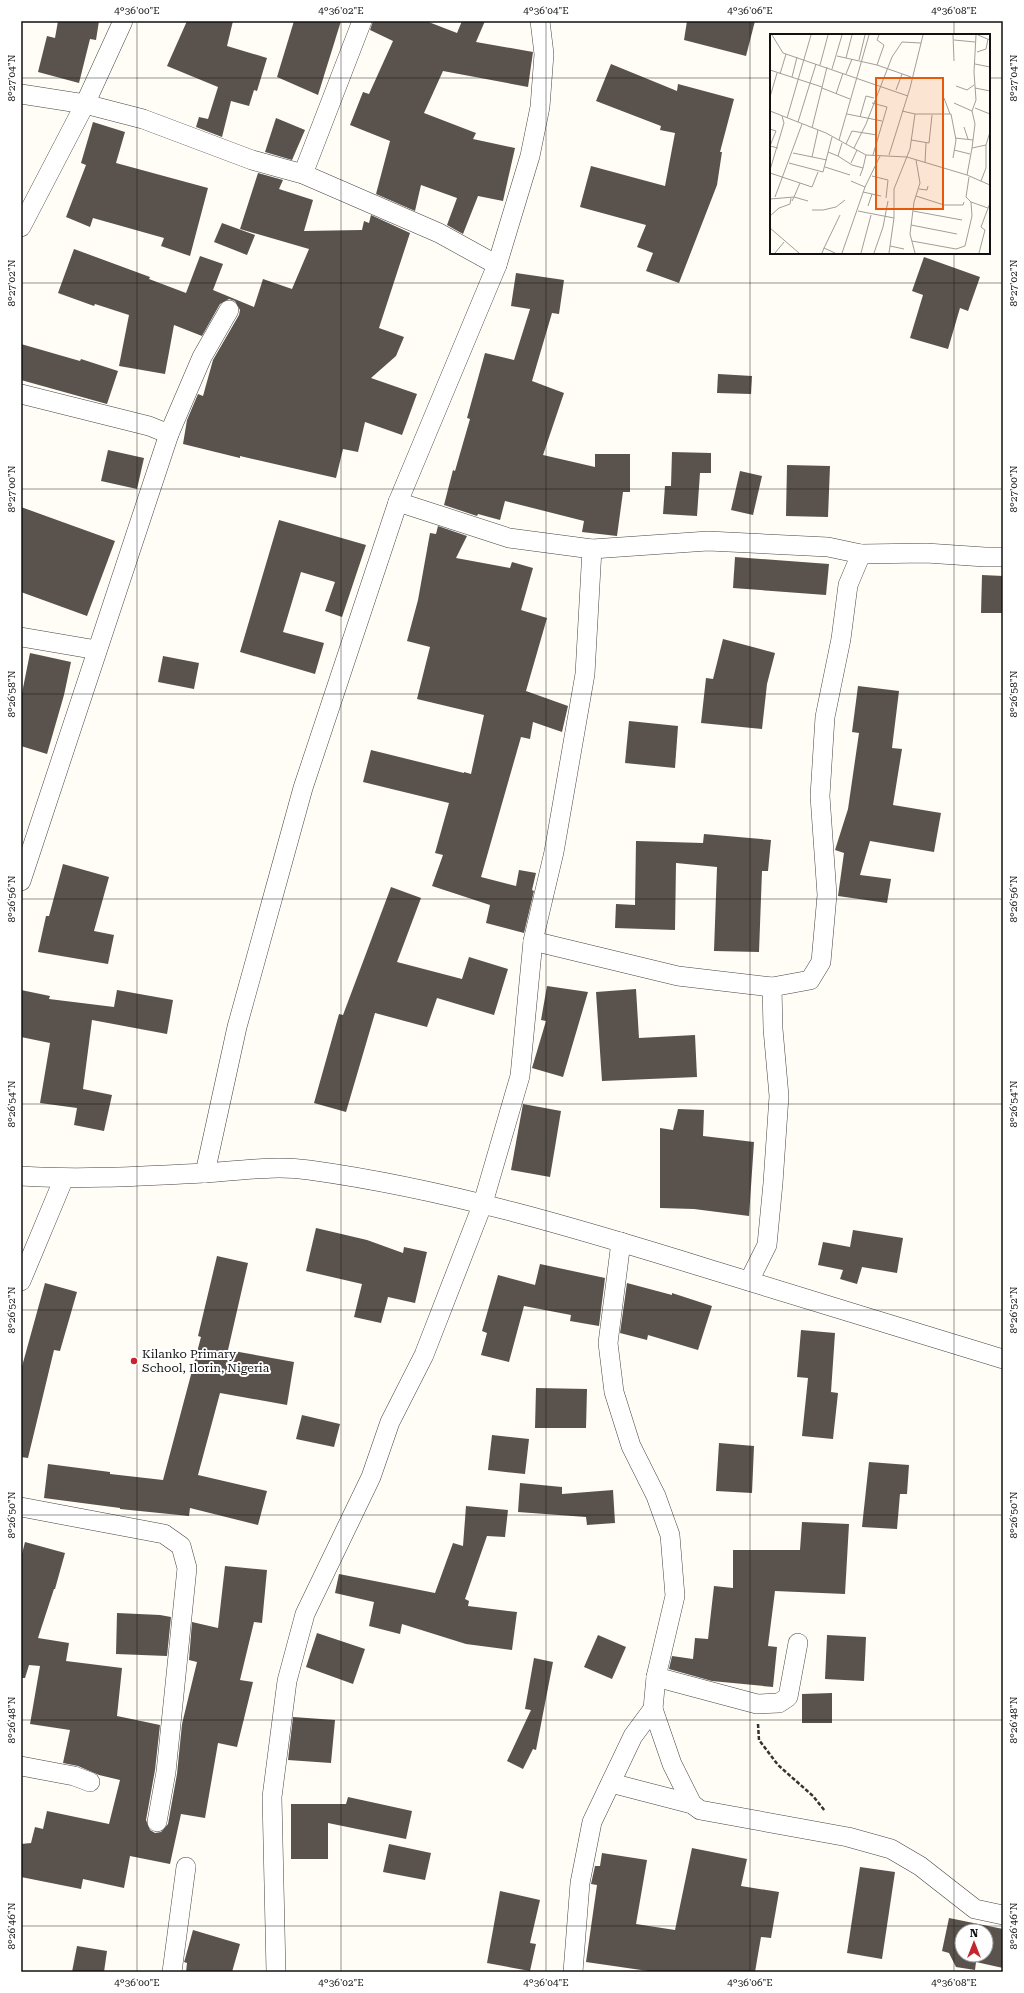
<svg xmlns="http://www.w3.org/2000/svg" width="1024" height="1993" viewBox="0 0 1024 1993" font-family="'Roboto Serif',serif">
<rect width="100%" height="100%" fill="#fffdf5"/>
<g fill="#5a524d" fill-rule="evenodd">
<path d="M58 21H99L96 40 90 39 79 83 38 72 47 36 55 38Z"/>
<path d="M187 21H233L227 46 267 58 257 91 254 90 249 106 231 101 222 137 196 127 199 117 208 119 218 87 167 66Z"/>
<path d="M294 21H341L318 95 277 77Z"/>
<path d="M373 21H426L457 33 462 21H485L476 42 533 52 528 87 443 71 424 113 476 133 473 139 515 148 503 201 478 196 463 234 447 225 457 198 421 185 415 211 376 194 390 141 350 125 363 92 369 94 393 41 370 30Z"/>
<path d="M687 21H755L746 56 684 40Z"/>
<path d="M611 64 677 91 678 84 734 99 720 152H722L717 185 679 283 646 271 653 253 637 247 646 225 580 207 591 166 665 186 675 133 660 130 661 126 596 101Z"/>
<path d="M276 118 305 130 292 160 265 152Z"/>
<path d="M93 122 125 132 116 163 208 188 190 256 161 246 164 238 93 218 90 227 66 217 86 165 81 163Z"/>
<path d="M258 173 283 180 279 189 313 200 304 231 362 230 364 221 369 223 371 215 410 233 379 328 404 337 396 356 371 378 417 394 402 435 365 422 358 452 343 449 336 478 240 456V458L183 444 187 420 198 394 203 396 213 360 239 315 240 310 235 301 229 299 220 304 202 336 174 325 165 374 119 366 129 315 95 304 94 306 58 293 74 249 150 277 149 279 186 293 200 256 223 264 213 290 254 307 263 279 292 289 309 249 240 229Z"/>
<path d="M222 223 255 235 247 255 214 242Z"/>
<path d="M924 257 980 277 968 311 960 308 948 349 910 338 923 295 912 291Z"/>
<path d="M516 273 564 280 559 314 552 313 532 381 564 393 543 455 595 467V454H630V492H623L617 536 582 532 584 521 505 501 500 520 478 514 477 516 444 505 453 470 455 471 470 419 467 418 485 353 514 360 530 309 511 306Z"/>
<path d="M21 344 80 361 81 359 118 371 107 404 21 380Z"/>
<path d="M718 374 752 376 751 394 717 393Z"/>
<path d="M108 450 144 458 137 489 101 481Z"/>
<path d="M672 452 711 453V473H700L697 516 663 514 665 486H671Z"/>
<path d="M787 465 830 466 828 517 786 516Z"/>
<path d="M740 471 762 476 753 515 731 510Z"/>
<path d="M21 507 115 541 87 616 21 592Z"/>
<path d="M279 520 366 545 342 617 325 611 335 582 301 572 283 632 324 643 315 674 240 652Z"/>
<path d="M438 526 467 536 456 558 510 568 512 562 533 568 521 610 547 618 526 691 568 706 562 732 533 722 530 739 521 737 481 877 516 886 519 870 536 873 532 890 534 891 524 933 486 923 490 905 432 886 443 855 435 853 449 803 363 782 371 750 464 773V772L471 774 484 715 417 699 430 647 407 641 418 600 430 533 436 534Z"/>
<path d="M735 557 829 564 826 595 733 588Z"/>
<path d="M982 575 1003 576V613H981Z"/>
<path d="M723 639 775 653 767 684 762 729 701 723 706 678 713 679Z"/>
<path d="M30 653 71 662 64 695 47 754 21 746V698Z"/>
<path d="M163 656 199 663 194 689 158 682Z"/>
<path d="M858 686 899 691 892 748 902 749 893 805 941 813 934 852 870 841 860 875 891 879 887 903 838 896 844 853 835 850 848 809 859 733 852 732Z"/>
<path d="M629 721 678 726 675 768 625 763Z"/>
<path d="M704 834 771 840 768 871H762L759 952 714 951 717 867 676 863 675 930 615 928 616 904 635 905 636 841 703 843Z"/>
<path d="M63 864 109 877 94 931 114 935 108 964 38 952 46 916H49Z"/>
<path d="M391 887 421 898 397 962 462 979 469 957 508 969 494 1015 437 998 427 1027 375 1013 346 1112 314 1103 339 1014 343 1015Z"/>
<path d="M547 986 588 992 563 1077 532 1068 546 1021 541 1020Z"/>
<path d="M636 989 639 1038 695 1035 697 1077 602 1081 596 992Z"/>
<path d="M21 990 50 996 49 999 114 1007 117 990 173 1000 167 1034 92 1020 83 1089 112 1095 104 1131 74 1125 77 1108 40 1103 50 1043 21 1037Z"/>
<path d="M523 1104 561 1111 550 1177 511 1170Z"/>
<path d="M678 1109 704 1110 703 1136 754 1142 749 1216 694 1209 660 1208V1128L673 1130Z"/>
<path d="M316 1228 367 1240 403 1253 404 1247 427 1252 415 1303 388 1297 381 1323 354 1317 362 1284 306 1271Z"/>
<path d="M853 1230 903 1238 897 1273 862 1267 857 1284 840 1279 843 1270 818 1265 823 1242 850 1247Z"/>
<path d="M217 1256 248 1263 228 1350 294 1362 287 1405 220 1393 198 1475 267 1491 258 1525 190 1508 189 1516 120 1509V1508L44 1498 48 1464 110 1472V1474L163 1480 201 1337 198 1336Z"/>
<path d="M540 1264 605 1278 599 1326 570 1321 571 1315 524 1306 509 1362 481 1355 487 1333 482 1331 498 1275 535 1285Z"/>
<path d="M45 1283 77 1292 60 1351 54 1350 28 1458 21 1457V1370Z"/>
<path d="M627 1283 672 1295V1293L712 1306 698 1350 648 1335 647 1340 620 1333Z"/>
<path d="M801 1330 835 1333 831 1392 838 1393 833 1439 802 1436 808 1378 797 1377Z"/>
<path d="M536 1388 587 1389 586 1428H535Z"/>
<path d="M302 1415 340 1424 334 1447 296 1439Z"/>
<path d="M492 1435 529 1439 525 1474 488 1470Z"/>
<path d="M719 1443 754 1446 752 1493 716 1491Z"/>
<path d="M869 1462 909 1465 907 1494H900L897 1529 862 1527Z"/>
<path d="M520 1483 562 1487V1494L613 1490 615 1523 587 1525 586 1517 518 1512Z"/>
<path d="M466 1506 508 1510 505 1537 487 1536 465 1599 469 1601 468 1606 517 1612 512 1650 466 1644 402 1624 400 1634 369 1626 374 1602 335 1593 339 1574 435 1593 453 1543 463 1546Z"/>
<path d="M802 1522 849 1524 845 1594 775 1591 768 1646 777 1647 773 1687 712 1681 669 1669 672 1656 693 1659 695 1638 708 1639 714 1586 733 1588V1550H800Z"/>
<path d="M25 1542 65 1553 55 1589H54L38 1638 69 1643 66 1661 122 1668 117 1716 160 1725 155 1770 146 1820 150 1830 155 1833 161 1832 168 1824 177 1774 182 1724 197 1662 189 1660 192 1622 218 1628 225 1566 267 1570 262 1623 254 1622 240 1680 253 1682 237 1747 218 1743 205 1818 181 1814 170 1864 130 1856 124 1888 83 1879 81 1889 21 1877V1844L31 1843 35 1827 43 1829 47 1811 109 1824 120 1780 99 1775 78 1766 63 1763 70 1730 30 1724 40 1666 29 1665 25 1678H21V1558Z"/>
<path d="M117 1613 160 1615 171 1617 167 1656 116 1654Z"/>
<path d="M317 1633 365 1649 353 1684 306 1667Z"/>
<path d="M598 1635 626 1647 612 1679 584 1667Z"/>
<path d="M827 1635 866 1637 864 1681 825 1679Z"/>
<path d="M534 1658 553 1662 536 1750 533 1749 523 1769 507 1761 531 1710 525 1709Z"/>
<path d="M832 1693V1723H802V1694Z"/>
<path d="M293 1717 335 1720 331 1763 288 1760Z"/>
<path d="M348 1797 412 1811 406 1839 328 1823V1859H291V1804H346Z"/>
<path d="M389 1844 431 1853 425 1880 383 1872Z"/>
<path d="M692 1848 747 1859 741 1886 779 1892 771 1938 761 1937 755 1972H655L586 1962 597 1885 591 1884 595 1866H600L602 1853 647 1860 636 1924 675 1930Z"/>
<path d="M860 1867 895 1872 882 1959 847 1953Z"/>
<path d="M500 1891 540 1900 530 1943 536 1944 530 1971 487 1963Z"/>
<path d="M949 1918 1003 1929V1968L976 1962 975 1970 956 1967 949 1953 942 1951ZM962 1931H986V1955H962Z"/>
<path d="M193 1930 240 1944 232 1972H186L187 1963 184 1962 185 1959Z"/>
<path d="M77 1946 107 1951 104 1972H72Z"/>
</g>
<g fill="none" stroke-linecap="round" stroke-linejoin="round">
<g stroke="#444" stroke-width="20">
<g id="minor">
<path d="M21 94 85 104 143 119 252 160 303 174 439 233 497 265"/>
<path d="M303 174 362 21"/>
<path d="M21 227 85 104 123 21"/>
<path d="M21 394 149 426 169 434 21 881"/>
<path d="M169 434 202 357 229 310"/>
<path d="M398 502 509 538 592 549 708 541 828 547 861 554 926 553 985 557H1003"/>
<path d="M21 637 97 650"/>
<path d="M533 941 678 976 772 987 810 980 821 962 827 895 820 796 825 717 841 639 848 585 861 554"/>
<path d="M205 1173 237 1027 303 788 398 502 497 265 530 156 540 107 544 54 540 21"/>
<path d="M21 1176C82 1180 143 1176 203 1173 239 1171 274 1165 309 1170 447 1189 580 1229 712 1270 809 1300 906 1329 1003 1359"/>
<path d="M21 1281 64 1178"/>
<path d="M749 1281 767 1245 773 1183 779 1096 773 1029 772 987"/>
<path d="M21 1507 164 1534 181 1546 187 1568 166 1772 157 1822"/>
<path d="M656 1677 757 1704 779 1703 788 1697 798 1643"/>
<path d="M653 1709 672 1764 692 1804"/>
<path d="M21 1766 74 1776 90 1782"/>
<path d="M611 1783 692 1804 700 1810 848 1837 891 1849 920 1866 975 1909 1003 1915"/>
<path d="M172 1972 186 1867"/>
<path d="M276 1972 272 1797 287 1681 305 1614 371 1477 390 1422 424 1355 483 1203 520 1076 533 941 554 852 585 674 592 549"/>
<path d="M573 1972 580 1883 592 1822 633 1736 653 1709 656 1677 675 1596 670 1535 656 1496 631 1446 614 1392 608 1343 621 1242"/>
</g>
</g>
<path stroke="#333" stroke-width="2.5" stroke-dasharray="4 2" stroke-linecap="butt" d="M758 1724 759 1740 778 1765 813 1796 825 1811"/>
<use href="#minor" stroke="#fff" stroke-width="19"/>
</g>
<path fill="none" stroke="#111" stroke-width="1" stroke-opacity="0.45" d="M137 21V1972M341 21V1972M546 21V1972M750 21V1972M954 21V35M21 78H771M989 78H1003M954 253V1972M21 283H1003M21 489H1003M21 694H1003M21 899H1003M21 1104H1003M21 1310H1003M21 1515H1003M21 1720H1003M21 1926H1003"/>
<circle fill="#c4262e" stroke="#fff" stroke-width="1.5" cx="134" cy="1361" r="4"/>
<g text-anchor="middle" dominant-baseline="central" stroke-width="4" stroke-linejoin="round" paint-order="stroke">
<g font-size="12" fill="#111" stroke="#fff" text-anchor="start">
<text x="142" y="1354">Kilanko Primary<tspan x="142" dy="14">School, Ilorin, Nigeria</tspan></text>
</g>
</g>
<g transform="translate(770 34)">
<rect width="220" height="220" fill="#fffdf5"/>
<path fill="none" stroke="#a09f9a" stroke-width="1" d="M2 1 13 19 138 62M183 1 184 27M208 1 220 6M184 6 205 8M207 18 216 15 218 5M67 22 107 31 141 43M76 24 82 1M89 26 95 1M205 30 220 33M50 31 58 1M107 31 114 11 107 6 109 1M62 35 72 1M0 36 52 53M10 40 16 20M76 40 82 25M22 43 27 23M186 52 197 56 204 51M52 54 80 65M205 54 220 57M126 56 132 40M66 60 73 39M0 63 7 39M174 64 180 80M102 69 117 73 103 121M184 69 202 77M205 74 220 80M0 77 56 99 96 121 137 123 197 141 220 151M132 77 145 80H181L186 106 183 124M77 80 112 87M90 83 96 62 104 64M17 84 41 1M28 88 46 30M194 93 198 105M42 94 57 33M0 95 6 97 0 112 8 114M185 104 203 106M69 106 99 1M141 106 159 109 162 81M76 110 82 97 107 101M84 114 96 90 122 23 132 8 151 9M202 114 205 90 202 77 206 66 204 38 206 1M184 116 200 120M58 118 68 122 72 109M23 119 57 126M119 121 140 54 153 1M68 122 82 131 93 134 90 142M42 123 48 96M19 129 53 138 62 103M81 129 87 116M155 129 156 109M55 133 80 141M93 134 96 121M0 136 14 89 12 82M0 139 42 153 48 138M197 141 202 114 216 111M102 142 118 146 116 164M81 147 95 153M211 147 216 134V111L220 98M149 155 157 156 158 152M93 158 111 162M146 162 174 171H193L194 168M5 163 32 90M0 165 24 163 30 149M22 167 24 163 38 167M201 168 218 174M98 172 102 160M42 176H53L66 173 75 166M88 177 124 184M143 177 192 186M0 182 9 174 20 170 21 164M141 191 187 200M0 194 29 219M142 207 186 215 195 212 202 182 201 168 196 163 199 143M120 212 134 215M54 214 70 181M5 219 14 208M52 219 54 214 65 219M72 219 95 153 110 122M91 219 101 181M104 219 113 193 118 167M119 219 124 184V155L140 115 145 80M145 219 140 200 144 168 150 149 146 126M209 219 215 196 211 193 220 169"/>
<path fill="#e8590c" fill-opacity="0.15" stroke="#e8590c" stroke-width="2" d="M106 44H173V175H106Z"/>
<rect width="220" height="220" fill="none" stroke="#111" stroke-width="2"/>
</g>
<rect width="1024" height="1993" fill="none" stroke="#ffffff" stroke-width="44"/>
<g transform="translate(974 1943)"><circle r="19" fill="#ffffff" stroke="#a0a0a0"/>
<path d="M0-3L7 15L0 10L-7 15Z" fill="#c4262e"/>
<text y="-6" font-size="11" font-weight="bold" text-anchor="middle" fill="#111111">N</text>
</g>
<rect x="22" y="22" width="980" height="1949" fill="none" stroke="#111" stroke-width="1.5"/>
<g font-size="10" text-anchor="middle" fill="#111">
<text x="137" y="14">4°36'00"E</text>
<text x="341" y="14">4°36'02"E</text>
<text x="546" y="14">4°36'04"E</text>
<text x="750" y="14">4°36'06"E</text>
<text x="954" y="14">4°36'08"E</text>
<text transform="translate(11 78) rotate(-90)" y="4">8°27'04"N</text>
<text transform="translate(1013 78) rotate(-90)" y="4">8°27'04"N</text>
<text transform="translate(11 283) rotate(-90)" y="4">8°27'02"N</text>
<text transform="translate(1013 283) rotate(-90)" y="4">8°27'02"N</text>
<text transform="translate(11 489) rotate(-90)" y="4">8°27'00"N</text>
<text transform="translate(1013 489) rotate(-90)" y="4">8°27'00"N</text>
<text transform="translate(11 694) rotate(-90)" y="4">8°26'58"N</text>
<text transform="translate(1013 694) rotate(-90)" y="4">8°26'58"N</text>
<text transform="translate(11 899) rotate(-90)" y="4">8°26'56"N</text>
<text transform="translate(1013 899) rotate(-90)" y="4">8°26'56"N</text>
<text transform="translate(11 1104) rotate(-90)" y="4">8°26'54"N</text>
<text transform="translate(1013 1104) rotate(-90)" y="4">8°26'54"N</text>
<text transform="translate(11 1310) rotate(-90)" y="4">8°26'52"N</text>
<text transform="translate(1013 1310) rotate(-90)" y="4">8°26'52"N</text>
<text transform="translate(11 1515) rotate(-90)" y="4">8°26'50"N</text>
<text transform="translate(1013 1515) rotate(-90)" y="4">8°26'50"N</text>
<text transform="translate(11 1720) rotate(-90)" y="4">8°26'48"N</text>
<text transform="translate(1013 1720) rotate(-90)" y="4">8°26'48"N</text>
<text transform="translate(11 1926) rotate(-90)" y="4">8°26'46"N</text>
<text transform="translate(1013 1926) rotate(-90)" y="4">8°26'46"N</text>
<text x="137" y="1986">4°36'00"E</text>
<text x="341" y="1986">4°36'02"E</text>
<text x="546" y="1986">4°36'04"E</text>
<text x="750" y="1986">4°36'06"E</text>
<text x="954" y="1986">4°36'08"E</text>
</g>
</svg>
